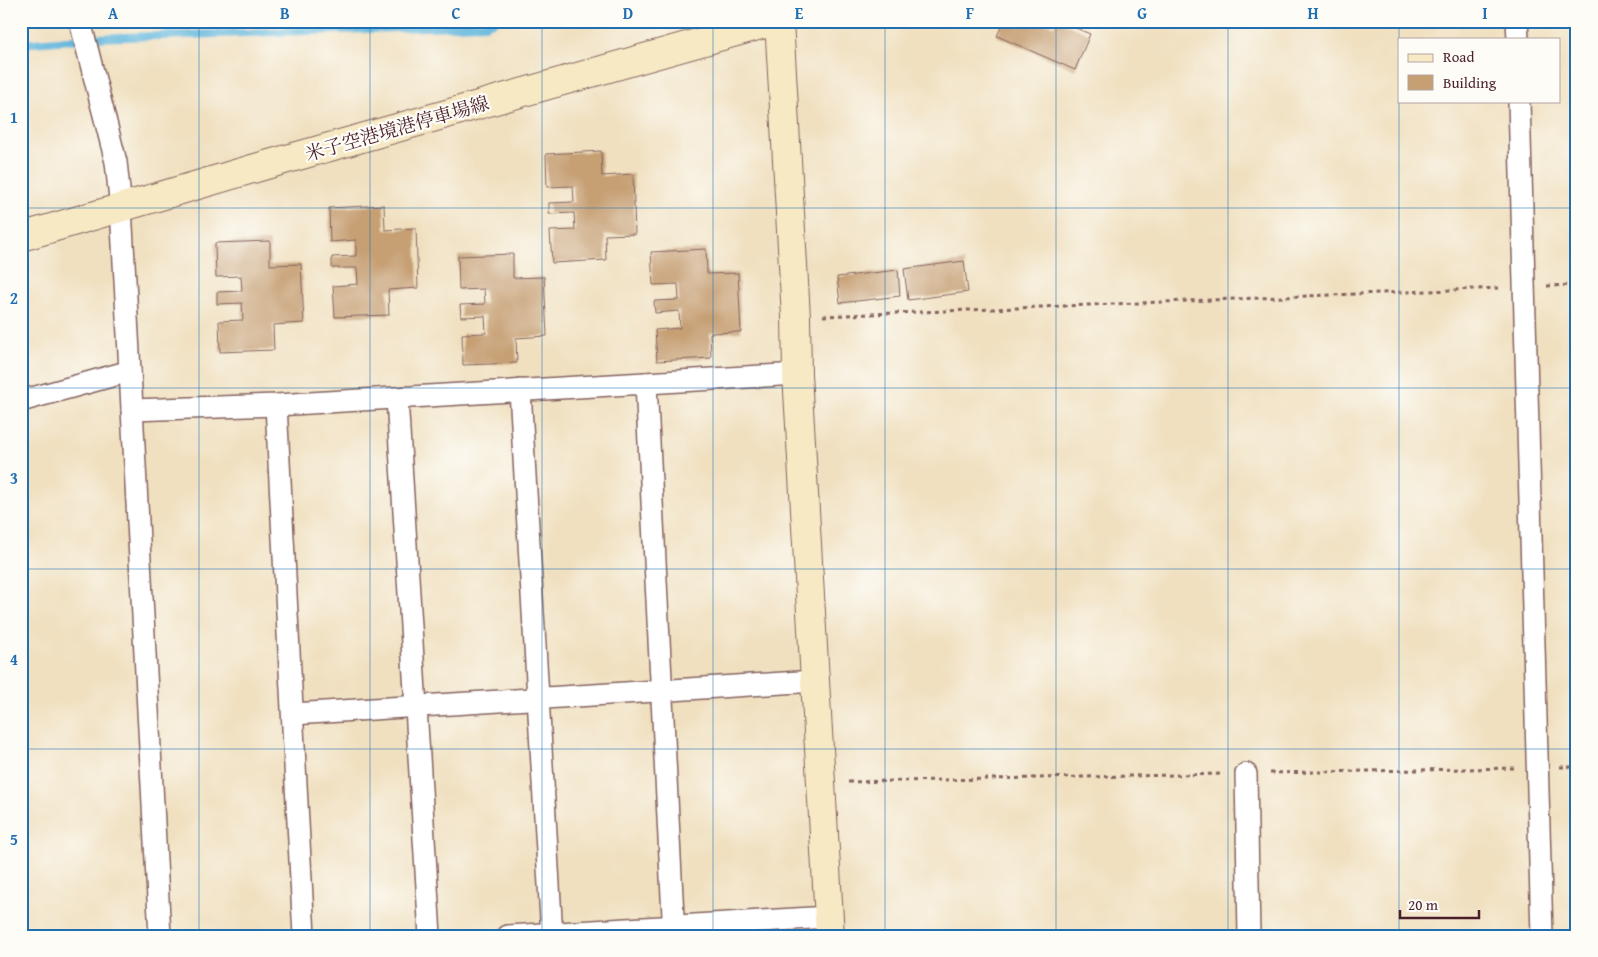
<svg xmlns="http://www.w3.org/2000/svg" width="1598" height="957" viewBox="0 0 1598 957" font-family="'Gentium Book Plus','Noto Serif JP',serif">
<rect width="100%" height="100%" fill="#fdfcf7"/>
<filter id="ink" filterUnits="userSpaceOnUse"><feTurbulence type="fractalNoise" baseFrequency=".02" numOctaves="2"/><feDisplacementMap in="SourceGraphic" scale="10" xChannelSelector="R" yChannelSelector="G"/><feConvolveMatrix kernelMatrix="1 2 1 2 8 2 1 2 1" color-interpolation-filters="sRGB"/></filter>
<filter id="wash" filterUnits="userSpaceOnUse"><feTurbulence type="fractalNoise" baseFrequency=".0096" numOctaves="4" result="noise"/><feDisplacementMap in="SourceGraphic" scale="20" xChannelSelector="R" yChannelSelector="G"/><feGaussianBlur stdDeviation="1.12" result="paint"/><feColorMatrix in="noise" values="0 0 0 0 0 0 0 0 0 0 0 0 0 0 0 0 0 1.4 0 .05"/><feComposite in="paint" operator="in"/></filter>
<g filter="url(#wash)">
<rect width="100%" height="100%" fill="#f0e0c0"/>
<g fill="none" stroke-linecap="round" stroke-linejoin="round">
<path stroke="#5eb5db" stroke-width="8" d="M21 44 93 38 485 25 495 21"/>
</g>
<g id="blocks">
<g fill="#c69f73">
<path d="M1004 21H1042L1054 26 1056 21H1059L1090 34 1075 70 997 36Z"/>
<path d="M601 151 602 176 633 174 635 234 605 235 606 260 552 263 550 231 575 230 574 213 549 214V203L574 202 573 186 547 187 546 154Z"/>
<path d="M384 205 385 230 416 228 418 288 388 290 389 315 335 317 333 286 358 284 357 268H332V257L356 256V240L330 242 329 208Z"/>
<path d="M270 241V265L301 264 304 323 273 325 274 350 220 352 219 321 243 320 242 303 217 304V292L242 291 241 276 216 277 215 243Z"/>
<path d="M706 249 707 274 738 273 741 332 710 333 711 358 657 361 655 330 680 328 679 311 655 313 654 301 679 300 678 284 653 285 651 252Z"/>
<path d="M513 254V278L544 277 547 336 516 338 517 363 463 365 462 334 486 333 485 316 461 317 460 305 485 304 484 289 459 290 458 256Z"/>
<path d="M964 261 968 292 908 300 904 269Z"/>
<path d="M898 270 900 296 840 303 837 277Z"/>
</g>
</g>
</g>
<g filter="url(#ink)">
<use href="#blocks" fill-opacity="0" stroke="#84635f" stroke-width="1"/>
<g fill="none" stroke-linecap="round" stroke-linejoin="round">
<g stroke="#84635f" stroke-width="24">
<g id="street">
<path d="M80 21 116 162 121 208 130 371"/>
<path d="M1517 21 1518 39"/>
<path d="M1519 101 1542 936"/>
<path d="M646 383 674 936"/>
<path d="M520 390 552 936"/>
<path d="M397 398 430 936"/>
<path d="M21 401 130 371 160 936"/>
<path d="M276 405 304 936"/>
<path d="M132 410 276 405 797 374"/>
<path d="M293 714 815 681"/>
<path d="M1246 774 1249 936"/>
<path d="M508 936 829 917"/>
</g>
</g>
<g stroke="#84635f" stroke-width="30">
<g id="secondary">
<path d="M779 21 796 317 797 374 830 936"/>
<path d="M21 237 266 165 775 21"/>
</g>
</g>
<g stroke="#84635f" stroke-width="3" stroke-dasharray="4 4" stroke-linecap="butt">
<path d="M1547 286 1577 285"/>
<path d="M823 316 1501 288"/>
<path d="M1560 767H1577"/>
<path d="M1270 773 1514 768"/>
<path d="M848 782 1224 774"/>
</g>
<use href="#street" stroke="#fff" stroke-width="21"/>
<use href="#secondary" stroke="#f6e9c3" stroke-width="28"/>
</g>
</g>
<path fill="none" stroke="#1f6fb2" stroke-width="1" stroke-opacity="0.55" d="M199 21V936M370 21V936M542 21V936M713 21V936M885 21V936M1056 21V936M1228 21V936M1399 21V936M21 208H1577M21 388H1577M21 569H1577M21 749H1577"/>
<g text-anchor="middle" dominant-baseline="central" stroke-width="4.5" stroke-linejoin="round" paint-order="stroke">
<g font-size="19" fill="#4a1f2b" stroke="#fdfcf7">
<text transform="translate(397 128) rotate(-16)">米子空港境港停車場線</text>
</g>
</g>
<rect width="1598" height="957" fill="none" stroke="#fdfcf7" stroke-width="55"/>
<rect x="1398" y="38" width="162" height="65" fill="#fdfcf7" stroke="#b5a4a5"/>
<rect x="1408" y="54" width="25" height="8" fill="#f6e9c3" stroke="#b5a4a5"/>
<text x="1443" y="62" font-size="15" fill="#4a1f2b">Road</text>
<rect x="1408" y="75" width="25" height="15" fill="#c69f73" stroke="#b5a4a5"/>
<text x="1443" y="88" font-size="15" fill="#4a1f2b">Building</text>
<path d="M1400 910v8h79v-8" fill="none" stroke="#4a1f2b" stroke-width="2.5"/>
<text x="1408" y="910" font-size="15" fill="#4a1f2b" stroke="#fdfcf7" stroke-width="4" paint-order="stroke">20 m</text>
<rect x="28" y="28" width="1542" height="902" fill="none" stroke="#1f6fb2" stroke-width="2"/>
<g font-size="16" text-anchor="middle" font-weight="bold" fill="#1f6fb2">
<text x="113" y="19">A</text>
<text x="285" y="19">B</text>
<text x="456" y="19">C</text>
<text x="628" y="19">D</text>
<text x="799" y="19">E</text>
<text x="970" y="19">F</text>
<text x="1142" y="19">G</text>
<text x="1313" y="19">H</text>
<text x="1485" y="19">I</text>
<text x="14" y="123">1</text>
<text x="14" y="304">2</text>
<text x="14" y="484">3</text>
<text x="14" y="665">4</text>
<text x="14" y="845">5</text>
</g>
</svg>
